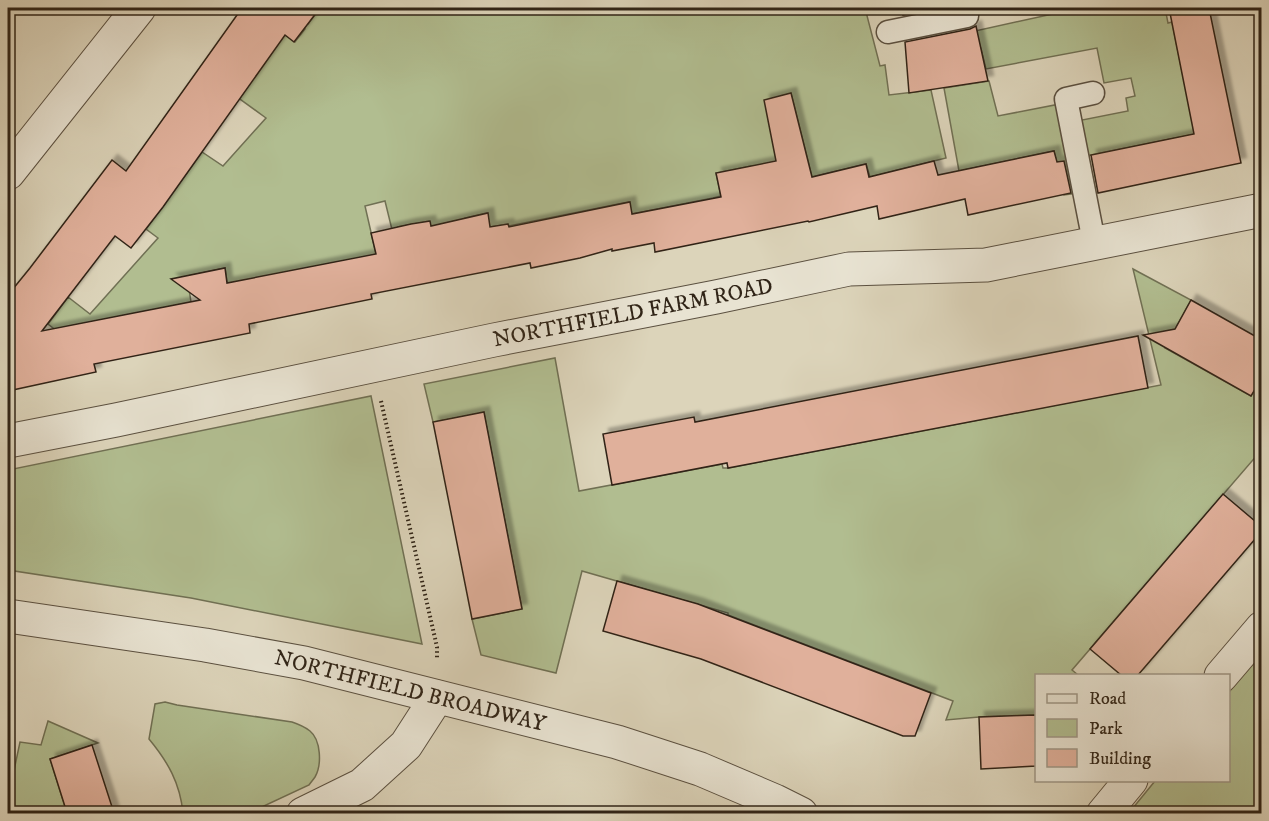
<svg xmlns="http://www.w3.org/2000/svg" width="1269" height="821" viewBox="0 0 1269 821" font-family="'IM FELL DW Pica',serif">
<defs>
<filter id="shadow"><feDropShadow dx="5.5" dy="-5.5" stdDeviation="1.5" flood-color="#0004"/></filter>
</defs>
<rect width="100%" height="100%" fill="#dcd4ba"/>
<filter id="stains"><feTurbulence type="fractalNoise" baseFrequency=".00333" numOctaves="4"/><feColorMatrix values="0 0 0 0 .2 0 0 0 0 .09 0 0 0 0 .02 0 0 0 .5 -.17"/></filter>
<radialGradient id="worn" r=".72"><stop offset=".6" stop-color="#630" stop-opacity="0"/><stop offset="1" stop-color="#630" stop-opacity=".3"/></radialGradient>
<g fill="#b1bd90" stroke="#707054" stroke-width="1.5">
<path d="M320 8H865L880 66 885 65 889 95 931 90 946 158 870 177 866 164 812 177 791 93 781 184 751 166 716 173 721 196 713 198 632 214 629 202 509 226 508 224 490 227 487 213 465 218 468 232 433 238 429 221 398 227 396 246 385 201 365 206 376 254 229 295 225 268 187 276 191 302 72 343 48 324 68 297 90 314 158 238 146 229 202 152 223 166 266 118 233 94 279 30 295 42 305 29 289 17 308 24Z"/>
<path d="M1080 8H1165L1168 23 1172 22 1175 37 1195 134 1086 156 1077 121 1128 111 1126 98 1135 96 1131 78 1104 83 1097 48 986 69 981 49 975 31Z"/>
<path d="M989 81 998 116 1060 104 1078 193 1064 195 1054 151 959 171 944 88Z"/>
<path d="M1133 269 1191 300 1165 348 1251 396 1261 378V455L1258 454 1072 670 1078 675 1036 676V715L979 717 946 720 953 701 728 615V613L582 571 556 673 481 655 472 619 522 609 484 413 433 422 424 384 555 358 579 491 722 464 723 468H728L1161 385Z"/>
<path d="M371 396 422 644 191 598 8 570V470Z"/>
<path d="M1261 653V813L1128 814 1155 781 1228 780 1229 692Z"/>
<path d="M165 702 177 705 292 722C298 724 305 727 310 731 321 740 322 765 315 777 313 780 311 782 309 785L249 813H183C180 783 168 762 149 739L155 704Z"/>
<path d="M48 721 98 743 50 759 67 813H8V794H9L20 742 41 745Z"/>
</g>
<g fill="#e0b09b" stroke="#302417" stroke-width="1.5" filter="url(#shadow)">
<path d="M242 8H320L294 42 285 35 163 207 131 248 115 236 42 331 200 300 171 279 225 268 227 283 376 254 371 233 411 224 430 221 431 226 488 213 490 227 508 224 509 227 630 202 632 214 721 197 716 173 776 161 764 100 791 93 812 177 866 164 869 177 934 161 938 175 1054 151 1057 162 1064 161 1071 193 968 215 965 199 879 219 877 206 809 222 808 221 655 252 654 243 612 251V249L580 258 531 268 530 263 371 294 372 299 249 324 250 333 94 364 96 372 8 391V295L30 268 112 160 126 171Z"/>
<path d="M902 8H941L903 15Z"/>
<path d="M1169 8H1209L1241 163 1098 193 1091 155 1194 134Z"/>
<path d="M976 26 988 81 909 93 905 42 970 29Z"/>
<path d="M1191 300 1262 340V378L1251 396 1143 335 1175 329Z"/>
<path d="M1138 336 1148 388 728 468 727 463 612 485 603 434 694 417 695 422Z"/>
<path d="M484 412 522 609 472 619 433 422Z"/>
<path d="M1223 494 1262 527V531L1138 675H1121L1090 649Z"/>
<path d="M617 581 698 604 931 693 915 736H903L701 659 603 631Z"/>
<path d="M1036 715V766L981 769 979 717Z"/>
<path d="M92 745 114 813H67L50 759Z"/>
</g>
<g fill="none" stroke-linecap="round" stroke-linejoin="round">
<g stroke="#5b5040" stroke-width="25">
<g id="service">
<path d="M888 32 967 16 966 8"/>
<path d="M1093 93 1066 99 1094 242"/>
</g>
</g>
<g stroke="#5b5040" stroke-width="35">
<g id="minor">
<path d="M8 441 116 420 494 340 716 297 849 269 986 265 1262 210"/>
<path d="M1221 676 1262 628"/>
<path d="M303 814 362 785 406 745 437 697"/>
<path d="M1103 814 1131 780"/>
</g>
</g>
<g stroke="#5b5040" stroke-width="35">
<g id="tertiary">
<path d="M8 173 139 8"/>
<path d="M8 616 205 645 304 663 617 742 700 769 775 801 801 814"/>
</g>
</g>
<path stroke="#302417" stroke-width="4" stroke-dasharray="1.5 3" stroke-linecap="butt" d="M381 401 437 647V660"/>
<use href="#service" stroke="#e8e3d2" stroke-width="22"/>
<use href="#minor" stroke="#e8e3d2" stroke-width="33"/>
<use href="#tertiary" stroke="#e8e3d2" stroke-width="33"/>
</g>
<g text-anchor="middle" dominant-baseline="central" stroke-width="4.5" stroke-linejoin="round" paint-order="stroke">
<g font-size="22" fill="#302417" stroke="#e8e3d2">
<text transform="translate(633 313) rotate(-11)">NORTHFIELD FARM ROAD</text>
<text transform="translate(410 691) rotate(14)">NORTHFIELD BROADWAY</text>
</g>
</g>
<rect width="1269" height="821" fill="none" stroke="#dcd4ba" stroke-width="30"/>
<rect x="9" y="9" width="1251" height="803" fill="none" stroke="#302417" stroke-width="3"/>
<rect x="15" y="15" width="1239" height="791" fill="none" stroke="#302417" stroke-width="1.5"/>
<rect x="1035" y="674" width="195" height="108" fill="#e8e3d2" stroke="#9e9787" stroke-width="1.5"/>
<rect x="1047" y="694" width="30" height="9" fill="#e8e3d2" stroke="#9e9787" stroke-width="1.5"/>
<text x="1089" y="704" font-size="18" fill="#302417">Road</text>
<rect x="1047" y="719" width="30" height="18" fill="#b1bd90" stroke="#9e9787" stroke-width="1.5"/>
<text x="1089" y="734" font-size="18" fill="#302417">Park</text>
<rect x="1047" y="749" width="30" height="18" fill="#e0b09b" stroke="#9e9787" stroke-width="1.5"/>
<text x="1089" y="764" font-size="18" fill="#302417">Building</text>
<rect width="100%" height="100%" filter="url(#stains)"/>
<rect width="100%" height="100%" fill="url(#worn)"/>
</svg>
